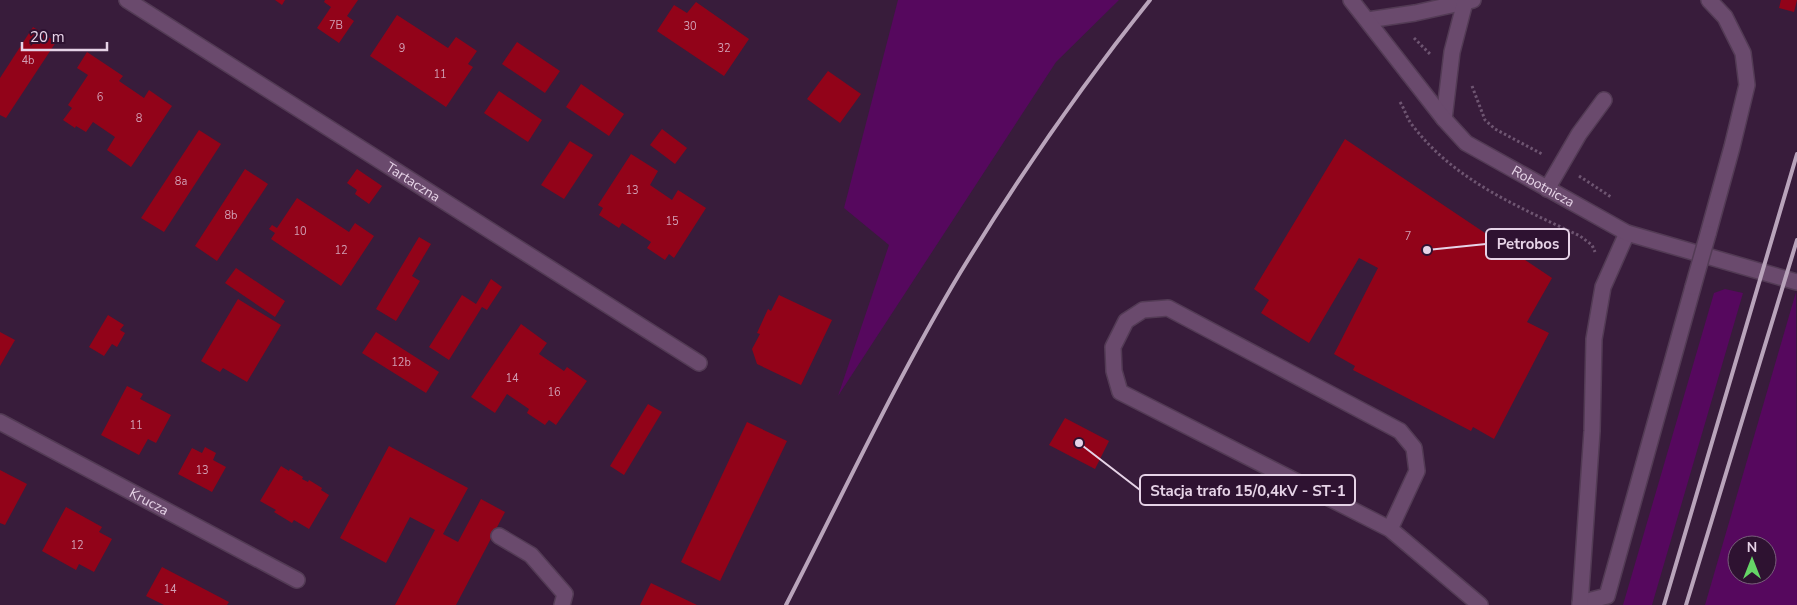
<svg xmlns="http://www.w3.org/2000/svg" width="1797" height="605" viewBox="0 0 1797 605" font-family="'Nunito Sans',sans-serif">
<rect width="100%" height="100%" fill="#381c3b"/>
<g fill="#56085e" fill-rule="evenodd">
<path d="M898 0H1119L1056 62 838 396 889 245 844 208Z"/>
<path d="M1725 289 1743 293 1652 605H1623L1714 293Z"/>
<path d="M1796 292 1797 605H1705ZM1737 545H1767V575H1737Z"/>
</g>
<g fill="#920319">
<path d="M275 0H285L282 5Z"/>
<path d="M325 0H358L347 16 354 21 339 43 317 28 331 7 324 2Z"/>
<path d="M1781 0H1797L1794 12 1779 8Z"/>
<path d="M696 2 749 39 724 76 657 31 674 5 687 13Z"/>
<path d="M397 15 448 48 456 37 477 51 468 64 473 67 446 107 370 56Z"/>
<path d="M33 27 56 42 6 118 0 115V78Z"/>
<path d="M517 42 560 71 545 93 502 64Z"/>
<path d="M87 52 123 76 119 81 144 98 149 90 172 106 131 167 107 150 115 137 93 122 86 132 76 126 75 128 63 120 72 108 68 105 88 75 77 68Z"/>
<path d="M828 71 861 94 840 123 807 99Z"/>
<path d="M581 84 624 114 609 136 566 107Z"/>
<path d="M499 91 542 120 528 142 484 113Z"/>
<path d="M662 129 687 148 675 164 650 145Z"/>
<path d="M199 130 221 144 164 232 141 218Z"/>
<path d="M1345 139 1552 278 1527 322 1549 333 1494 439 1473 427 1471 431 1353 370 1355 366 1334 354 1378 268 1359 258 1309 343 1261 313 1269 300 1254 289Z"/>
<path d="M570 141 593 155 564 199 541 185Z"/>
<path d="M631 154 658 171 650 185 672 200 678 190 706 208 674 258 669 254 665 260 647 248 651 242 622 223 619 228 599 215 603 208 598 205Z"/>
<path d="M245 169 268 184 217 261 195 246Z"/>
<path d="M357 169 382 186 369 204 355 194 357 190 347 183Z"/>
<path d="M297 198 349 232 355 223 374 236 341 286 271 239 275 233 269 229 272 225 277 228Z"/>
<path d="M419 237 431 244 412 276 420 281 396 321 376 309Z"/>
<path d="M236 268 285 301 275 317 225 283Z"/>
<path d="M491 279 502 287 487 310 482 307 449 360 429 347 462 295 476 304Z"/>
<path d="M779 295 832 320 801 385 757 364 752 349 760 334 757 333 768 309 771 311Z"/>
<path d="M238 299 281 325 247 382 223 368 220 372 201 361Z"/>
<path d="M108 315 124 325 120 330 125 333 117 347 112 344 104 356 89 347Z"/>
<path d="M521 324 547 343 539 354 564 371 567 367 587 381 556 425 549 420 545 425 527 413 529 409 507 394 495 413 471 397Z"/>
<path d="M0 332 15 340 0 366Z"/>
<path d="M376 332 439 372 426 393 362 353Z"/>
<path d="M127 386 143 394 140 399 171 415 156 443 148 439 139 455 101 435Z"/>
<path d="M648 404 662 412 624 475 610 466Z"/>
<path d="M1065 418 1109 441 1095 469 1049 445Z"/>
<path d="M747 422 787 441 720 581 681 562Z"/>
<path d="M389 446 468 488 443 534 458 542 481 499 505 512 456 605H395L435 530 410 517 386 563 340 538Z"/>
<path d="M205 447 216 453 213 460 226 467 212 492 178 474 192 448 202 453Z"/>
<path d="M281 466 289 471 290 469 303 477 302 479 308 482 309 480 322 488 321 490 329 495 309 529 294 520 292 523 274 512 276 510 260 501Z"/>
<path d="M0 470 27 484 5 525 0 523Z"/>
<path d="M66 507 102 527 99 532 112 539 94 572 79 564 76 570 42 551Z"/>
<path d="M162 567 229 602 227 605H164L146 596Z"/>
<path d="M651 583 697 605H640Z"/>
</g>
<g fill="none" stroke-linecap="round" stroke-linejoin="round">
<g stroke="#533b55" stroke-width="18">
<g id="service">
<path d="M1368 20 1415 13 1465 2"/>
<path d="M1444 119 1452 52 1465 2 1473 0"/>
<path d="M1547 189 1579 134 1604 100"/>
<path d="M1708 234 1732 147 1747 85 1743 53 1725 17 1709 0"/>
<path d="M1390 529 1417 471 1414 448 1400 431 1168 308 1143 310 1126 321 1113 347 1114 371 1120 392 1390 529 1480 605"/>
<path d="M499 536 531 555 565 594 562 605"/>
<path d="M1580 603 1607 596 1693 287"/>
</g>
</g>
<g stroke="#533b55" stroke-width="18">
<g id="minor">
<path id="s1" d="M127 0 699 363"/>
<path id="s2" d="M0 422 297 580"/>
<path d="M1580 605 1592 431 1594 339 1603 287 1627 233"/>
</g>
</g>
<g stroke="#533b55" stroke-width="18">
<g id="tertiary">
<path id="s3" d="M1351 0 1444 119 1466 143 1627 233 1797 282"/>
</g>
</g>
<g stroke="#6e5571" stroke-width="3" stroke-dasharray="2.5 2.5" stroke-linecap="butt">
<path d="M1414 38 1430 54"/>
<path d="M1472 86 1485 120 1495 129 1542 154"/>
<path d="M1400 102C1405 110 1407 119 1413 126 1455 181 1519 207 1580 236L1592 245 1595 252"/>
<path d="M1579 176 1611 197"/>
</g>
<use href="#service" stroke="#6a4a6d" stroke-width="15"/>
<use href="#minor" stroke="#6a4a6d" stroke-width="15"/>
<use href="#tertiary" stroke="#6a4a6d" stroke-width="15"/>
<g stroke="#b9a4bb" stroke-width="4">
<path d="M786 605C843 494 896 380 960 273 1018 178 1081 86 1150 0"/>
<path d="M1664 605 1797 154"/>
<path d="M1686 605 1797 240"/>
</g>
<g stroke="#533b55" stroke-width="18" stroke-linecap="butt">
<path id="service-bridge" d="M1693 287 1708 234"/>
</g>
<use href="#service-bridge" stroke="#6a4a6d" stroke-width="15"/>
</g>
<g text-anchor="middle" dominant-baseline="central" stroke-width="4" stroke-linejoin="round" paint-order="stroke">
<g font-size="11" fill="#d19fb4">
<text x="336" y="25">7B</text>
<text x="690" y="26">30</text>
<text x="402" y="48">9</text>
<text x="724" y="48">32</text>
<text x="28" y="60">4b</text>
<text x="440" y="74">11</text>
<text x="100" y="97">6</text>
<text x="139" y="118">8</text>
<text x="181" y="181">8a</text>
<text x="632" y="190">13</text>
<text x="231" y="215">8b</text>
<text x="672" y="221">15</text>
<text x="300" y="231">10</text>
<text x="1408" y="236">7</text>
<text x="341" y="250">12</text>
<text x="401" y="362">12b</text>
<text x="512" y="378">14</text>
<text x="554" y="392">16</text>
<text x="136" y="425">11</text>
<text x="202" y="470">13</text>
<text x="77" y="545">12</text>
<text x="170" y="589">14</text>
</g>
<g font-size="14" fill="#e6d3e7" stroke="#2e1231">
<text stroke="none"><textPath href="#s1" startOffset="339">Tartaczna</textPath></text>
<text stroke="none"><textPath href="#s3" startOffset="272">Robotnicza</textPath></text>
<text stroke="none"><textPath href="#s2" startOffset="169">Krucza</textPath></text>
</g>
</g>
<path fill="none" stroke="#e6d3e7" stroke-width="2" d="M1427 250L1486 244M1079 443L1140 490"/>
<g fill="#e6d3e7" stroke="#2e1231" stroke-width="2">
<circle cx="1427" cy="250" r="5"/>
<circle cx="1079" cy="443" r="5"/>
</g>
<g fill="#2e1231" stroke="#e6d3e7" stroke-width="2">
<rect x="1486" y="229" width="83" height="30" rx="5"/>
<rect x="1140" y="475" width="215" height="30" rx="5"/>
</g>
<g font-size="15" text-anchor="middle" font-weight="bold" fill="#e6d3e7">
<text x="1528" y="249">Petrobos</text>
<text x="1248" y="496">Stacja trafo 15/0,4kV - ST-1</text>
</g>
<g transform="translate(1752 560)"><circle r="24" fill="#2e1231" stroke="#785f7a"/>
<path d="M0-4L9 19L0 12L-9 19Z" fill="#66d467"/>
<text y="-8" font-size="14" font-weight="bold" text-anchor="middle" fill="#e6d3e7">N</text>
</g>
<path d="M22 42v8h85v-8" fill="none" stroke="#e6d3e7" stroke-width="2.5"/>
<text x="30" y="42" font-size="15" fill="#e6d3e7" stroke="#2e1231" stroke-width="4" paint-order="stroke">20 m</text>
</svg>
